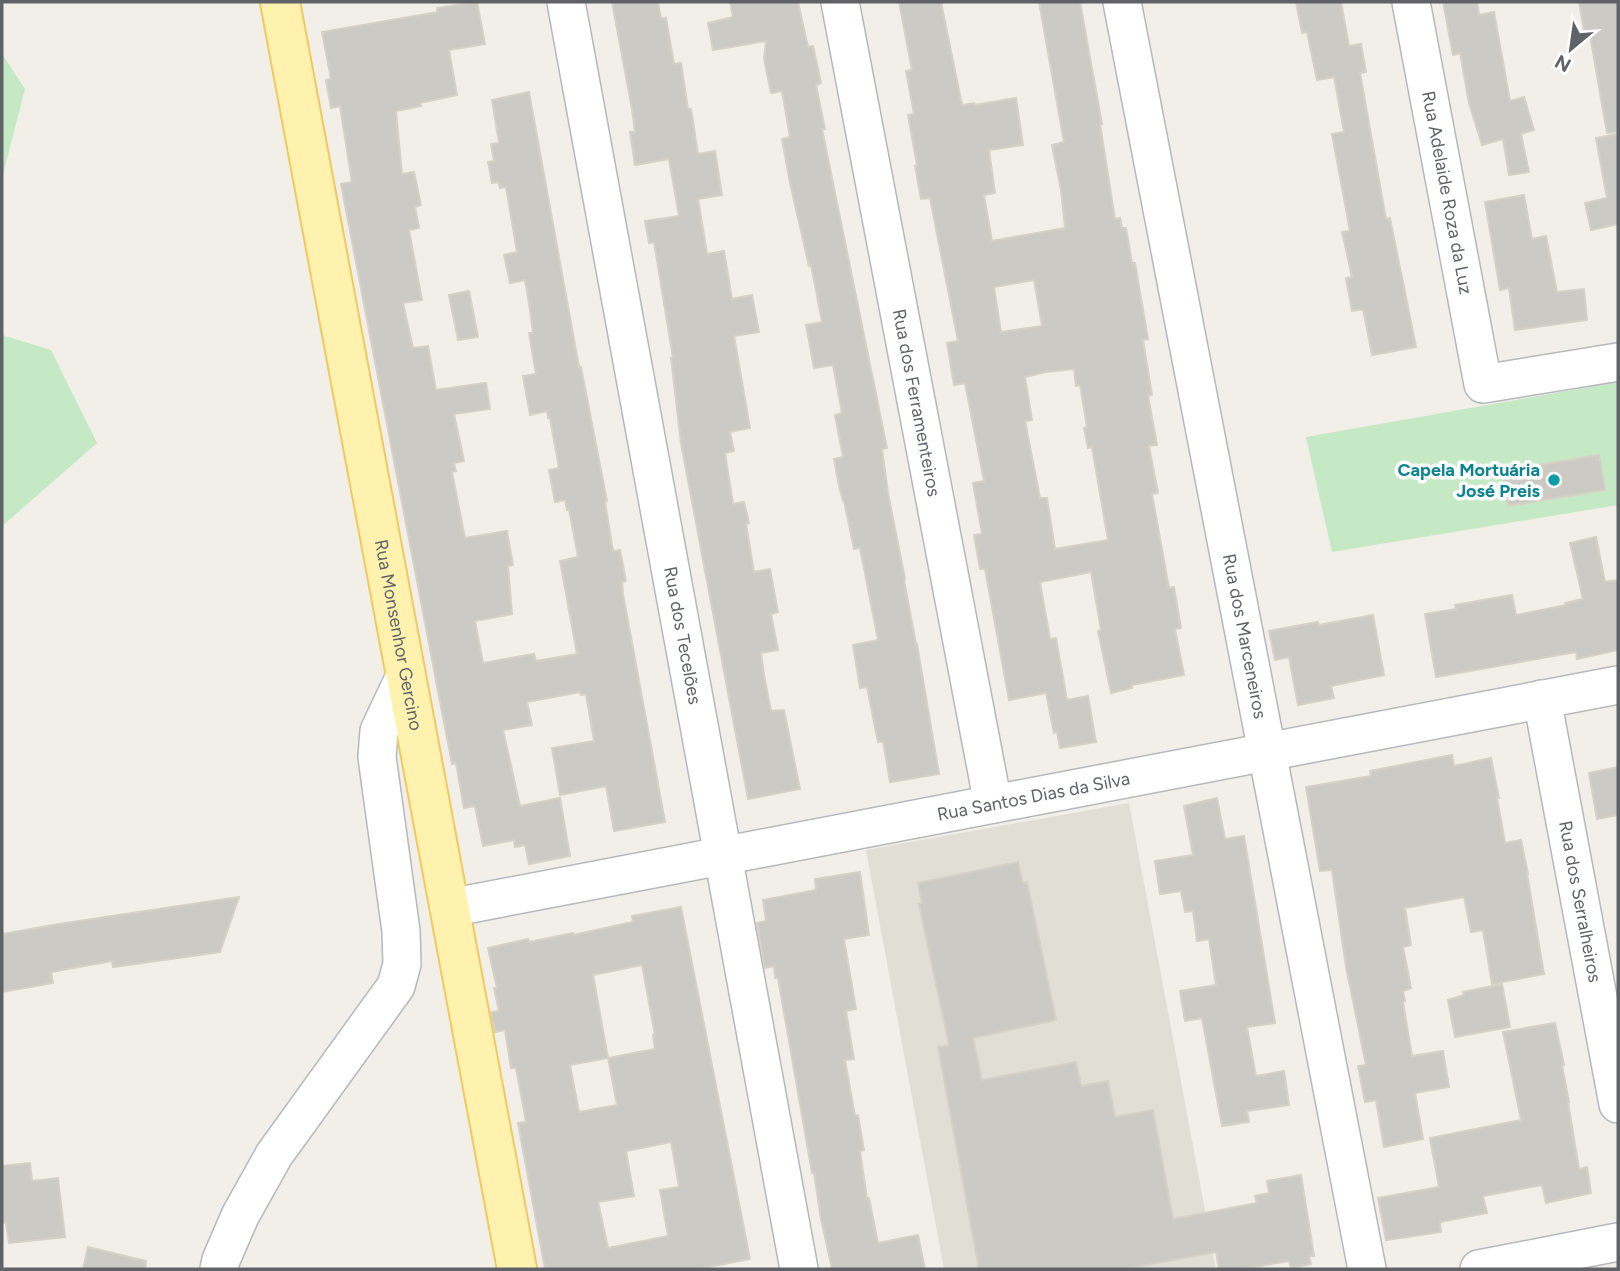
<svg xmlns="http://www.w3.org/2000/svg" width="1620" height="1271" viewBox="0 0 1620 1271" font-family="Figtree,sans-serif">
<rect width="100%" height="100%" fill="#f1efe8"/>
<path fill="#e1ded6" d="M1129 803 1216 1269H944L866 850Z"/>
<g fill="#c5e8c5">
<path d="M2 54 25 89 2 178Z"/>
<path d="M2 335 51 350 97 443 2 526Z"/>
<path d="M1618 382V505L1332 552 1306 437Z"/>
</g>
<g fill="#cccac5" stroke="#d6d1c6" stroke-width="2" fill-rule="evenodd">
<path d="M477 2 485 44 449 50 457 95 420 103 421 106 396 111 402 174 414 172 421 205 415 207 419 228 409 230 422 300 403 303 413 348 428 346 436 390 486 383 490 409 454 414 464 461 454 463 456 471 452 472 465 538 507 531 513 565 508 566 512 614 475 621 483 663 534 654 536 661 577 654 560 561 578 557 569 509 567 510 565 500 555 502 549 470 559 468 550 418H548L547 411 530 415 523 376 536 374 529 333H533L530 310 525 280 510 283 504 255 517 252 506 187 500 188 498 182 492 183 488 162 494 161 491 144 499 143 492 100 529 92 579 367H581L607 501 605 502 613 551 620 550 626 581 622 582 623 594 665 822 614 831 606 786 560 795 552 748 594 741 586 694 581 695 580 692 527 702 532 725 503 730 520 806 560 798 570 856 529 864 525 845 515 847 514 840 483 846 475 806 464 808 456 763 452 764 341 184 352 182 340 106 331 108 326 80 331 79 322 32 438 12 437 8Z"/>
<path d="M612 2H658L661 19 666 18 674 64 681 63 688 109H691L698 154 715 151 722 195 698 199 707 254 724 251 732 299 752 295 759 332 734 336 750 428 730 432 734 451 725 453 733 504 744 502 749 523 746 524 754 572 770 569 778 612 771 614 778 650 761 653 764 675 771 711 784 710 800 789 748 799 681 443 671 358H673L654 242 649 243 645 221 679 216 669 159 635 165 630 132H635L632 109Z"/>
<path d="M730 2H798L808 47 813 46 821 83 816 85 825 129H822L887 448 882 449 888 493 905 579 904 580 916 644H917L939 774 890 782 883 741 878 742 867 687 860 688 853 645 878 640 860 548 854 549 844 501H843L839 486 834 459 843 457 835 415 842 413 833 365 814 368 806 325 822 322 811 265 809 266 790 183 782 139 790 137 782 91 771 93 764 59 766 41 713 50 708 23 733 17Z"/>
<path d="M899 2H941L962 105 974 103 975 105 1016 98 1023 145 989 150 995 193 984 195 992 241 1065 228 1061 190 1052 145 1064 142 1039 2H1080L1102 124H1100L1115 219 1120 218 1122 228H1126L1132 263H1135L1148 339 1143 340 1152 395 1148 396 1157 445 1149 446 1158 493 1152 494 1169 588 1174 587 1181 628 1175 629 1184 675 1132 685V688L1111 693 1098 631 1101 630 1091 572 1040 582 1050 639 1056 638 1067 700 1088 696 1096 742 1060 748 1057 732 1054 733 1046 693 1009 700 985 569H980L974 535 982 534 973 483 984 481 965 383 954 385 947 343 958 341 930 198 921 199 915 166 917 165 908 115 914 114 906 71 912 70ZM1034 280 1042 326 1001 332 994 287ZM1074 369 1076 386 1080 385 1087 427 1084 428 1088 448 1092 447 1108 540 1055 549 1047 498H1040L1025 421 1032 420 1025 377 1046 372Z"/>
<path d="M1296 2H1341L1349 46 1361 44 1366 72 1360 73 1386 219 1390 218 1416 347 1372 355 1363 309 1352 311 1346 278 1352 277 1342 232 1350 231 1332 134 1344 132 1334 77 1317 80 1307 32 1302 33Z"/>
<path d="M1443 2H1477L1479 15 1494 12 1510 101 1524 97 1534 130 1521 134 1529 172 1509 175 1503 139 1482 145 1469 103 1460 53 1453 55Z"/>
<path d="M1579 2H1618V132L1607 133 1590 35 1585 36Z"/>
<path d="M1618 134V224L1591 230 1585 203 1607 198 1596 138Z"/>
<path d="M1524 195 1532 239 1546 236 1557 292 1584 289 1587 320 1515 330 1509 288 1500 290 1485 202Z"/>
<path d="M469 291 478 337 458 340 449 295Z"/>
<path d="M1599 455 1605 490 1508 506 1502 471Z"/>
<path d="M1596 537 1605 582 1618 580V650L1577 659 1576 652 1436 677 1425 614 1456 609 1455 605 1512 595 1516 615 1566 605 1565 603 1583 599 1570 543Z"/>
<path d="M1373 615 1384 675 1331 686 1334 698 1298 705 1289 657 1275 660 1269 631 1318 622 1319 625Z"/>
<path d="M1452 755 1454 766 1491 758 1499 798H1497L1505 843 1521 840 1528 874H1527L1544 974 1492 984 1483 930 1471 932 1464 897 1405 908 1411 945 1403 947 1411 988 1403 991 1405 1001 1403 1002 1412 1056 1443 1051 1449 1087 1415 1093 1423 1139 1384 1147 1376 1100 1365 1102 1358 1066 1366 1065 1346 967 1332 870 1320 871 1306 787 1371 776 1370 771Z"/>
<path d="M1618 767V815L1597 819 1589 773Z"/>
<path d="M1217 798 1225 839 1244 836 1275 1023 1247 1027 1256 1076 1284 1071 1289 1105 1247 1111 1249 1122 1222 1126 1202 1018 1185 1021 1180 991 1216 985 1209 939 1197 941 1193 911 1185 912 1181 891 1160 894 1155 861 1193 855 1184 806Z"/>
<path d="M1018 862 1023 883 1027 882 1056 1020 973 1038 982 1080 1076 1062 1081 1086 1108 1081 1115 1117 1153 1110 1173 1219 1257 1203 1255 1196 1269 1193 1267 1181 1301 1175 1314 1256H1309L1311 1264 1291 1268 1289 1261 1242 1269H1219L1216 1252 1125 1269H979L938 1047 949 1045 919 904 922 903 918 883Z"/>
<path d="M860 872 869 935 844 939 856 1009 846 1011 854 1059 845 1060 855 1116 858 1115 864 1150 860 1151 867 1199 869 1198 878 1243 918 1235 925 1269H832L821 1219 814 1173H812L778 978H775L774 966 765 968 757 923 766 921 763 900 816 890 815 879Z"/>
<path d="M239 897 220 952 113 967 112 961 51 972 53 983 2 992V934L59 924Z"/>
<path d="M681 907 750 1259 698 1269H545L518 1123 526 1122 516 1068H511L505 1030 495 1032 491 1012 499 1011 494 988H497L488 948 528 939 529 942 573 933V935L633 922 632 916ZM642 965 655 1035H653L655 1049 608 1058 617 1105 579 1112 570 1065 608 1058 593 975ZM671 1142 679 1187 660 1190 668 1236 608 1248 598 1202 634 1196 626 1151Z"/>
<path d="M1502 984 1510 1027 1455 1037 1448 1000 1464 995 1463 992Z"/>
<path d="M1555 1023 1564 1065H1562L1569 1102H1568L1579 1169 1587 1167 1591 1193 1546 1203 1542 1185 1483 1196 1487 1213 1440 1222 1441 1232 1386 1240 1378 1198 1439 1187 1430 1138 1521 1120 1503 1032Z"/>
<path d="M30 1163 32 1181 58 1178 65 1237 9 1243 6 1223H2V1166Z"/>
<path d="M88 1247 146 1261 145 1269H83Z"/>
</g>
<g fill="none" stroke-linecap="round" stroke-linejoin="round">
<g stroke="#b5b8bc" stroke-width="40">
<g id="minor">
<path id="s1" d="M566 2 799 1269"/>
<path id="s2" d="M840 2 993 804"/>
<path id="s3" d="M1122 2 1367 1269"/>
<path id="s4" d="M1411 2 1483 384 1618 362"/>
<path id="s5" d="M1542 699 1618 1104"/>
<path id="s6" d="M449 908 1618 685"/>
<path d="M219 1269 221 1260 240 1216 274 1155 396 986 402 964 401 931 377 757 379 731 406 674"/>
<path d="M1479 1269 1618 1242"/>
</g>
</g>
<g stroke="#f2c960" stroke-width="42">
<g id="major">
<path id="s7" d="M280 2 517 1269"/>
</g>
</g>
<use href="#minor" stroke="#fff" stroke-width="37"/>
<use href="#major" stroke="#fff2af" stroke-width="38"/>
</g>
<circle fill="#0f9aa8" stroke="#fff" stroke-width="2.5" cx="1554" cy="480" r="7"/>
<g text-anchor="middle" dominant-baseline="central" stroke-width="7" stroke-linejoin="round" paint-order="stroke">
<g font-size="18" fill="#5f6368" stroke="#fff">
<text stroke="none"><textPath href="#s4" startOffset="194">Rua Adelaide Roza da Luz</textPath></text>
<text stroke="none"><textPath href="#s2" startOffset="408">Rua dos Ferramenteiros</textPath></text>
<text stroke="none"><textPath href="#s7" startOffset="644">Rua Monsenhor Gercino</textPath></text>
<text stroke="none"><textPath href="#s1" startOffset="644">Rua dos Tecelões</textPath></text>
<text stroke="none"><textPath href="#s3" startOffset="646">Rua dos Marceneiros</textPath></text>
<text stroke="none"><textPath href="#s6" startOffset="595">Rua Santos Dias da Silva</textPath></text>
<text stroke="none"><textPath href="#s5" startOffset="206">Rua dos Serralheiros</textPath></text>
</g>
<g font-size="18" font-weight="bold" fill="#0d838f" stroke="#fff" text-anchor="end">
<text x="1540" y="470">Capela Mortuária<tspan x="1540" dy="21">José Preis</tspan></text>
</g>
</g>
<rect width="1620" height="1271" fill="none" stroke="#5f6368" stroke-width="7"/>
<g transform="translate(1571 49) rotate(209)" stroke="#ffffff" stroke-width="5" paint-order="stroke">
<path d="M0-5L12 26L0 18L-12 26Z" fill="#5f6368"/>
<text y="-10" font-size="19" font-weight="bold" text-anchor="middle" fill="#5f6368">N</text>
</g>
</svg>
